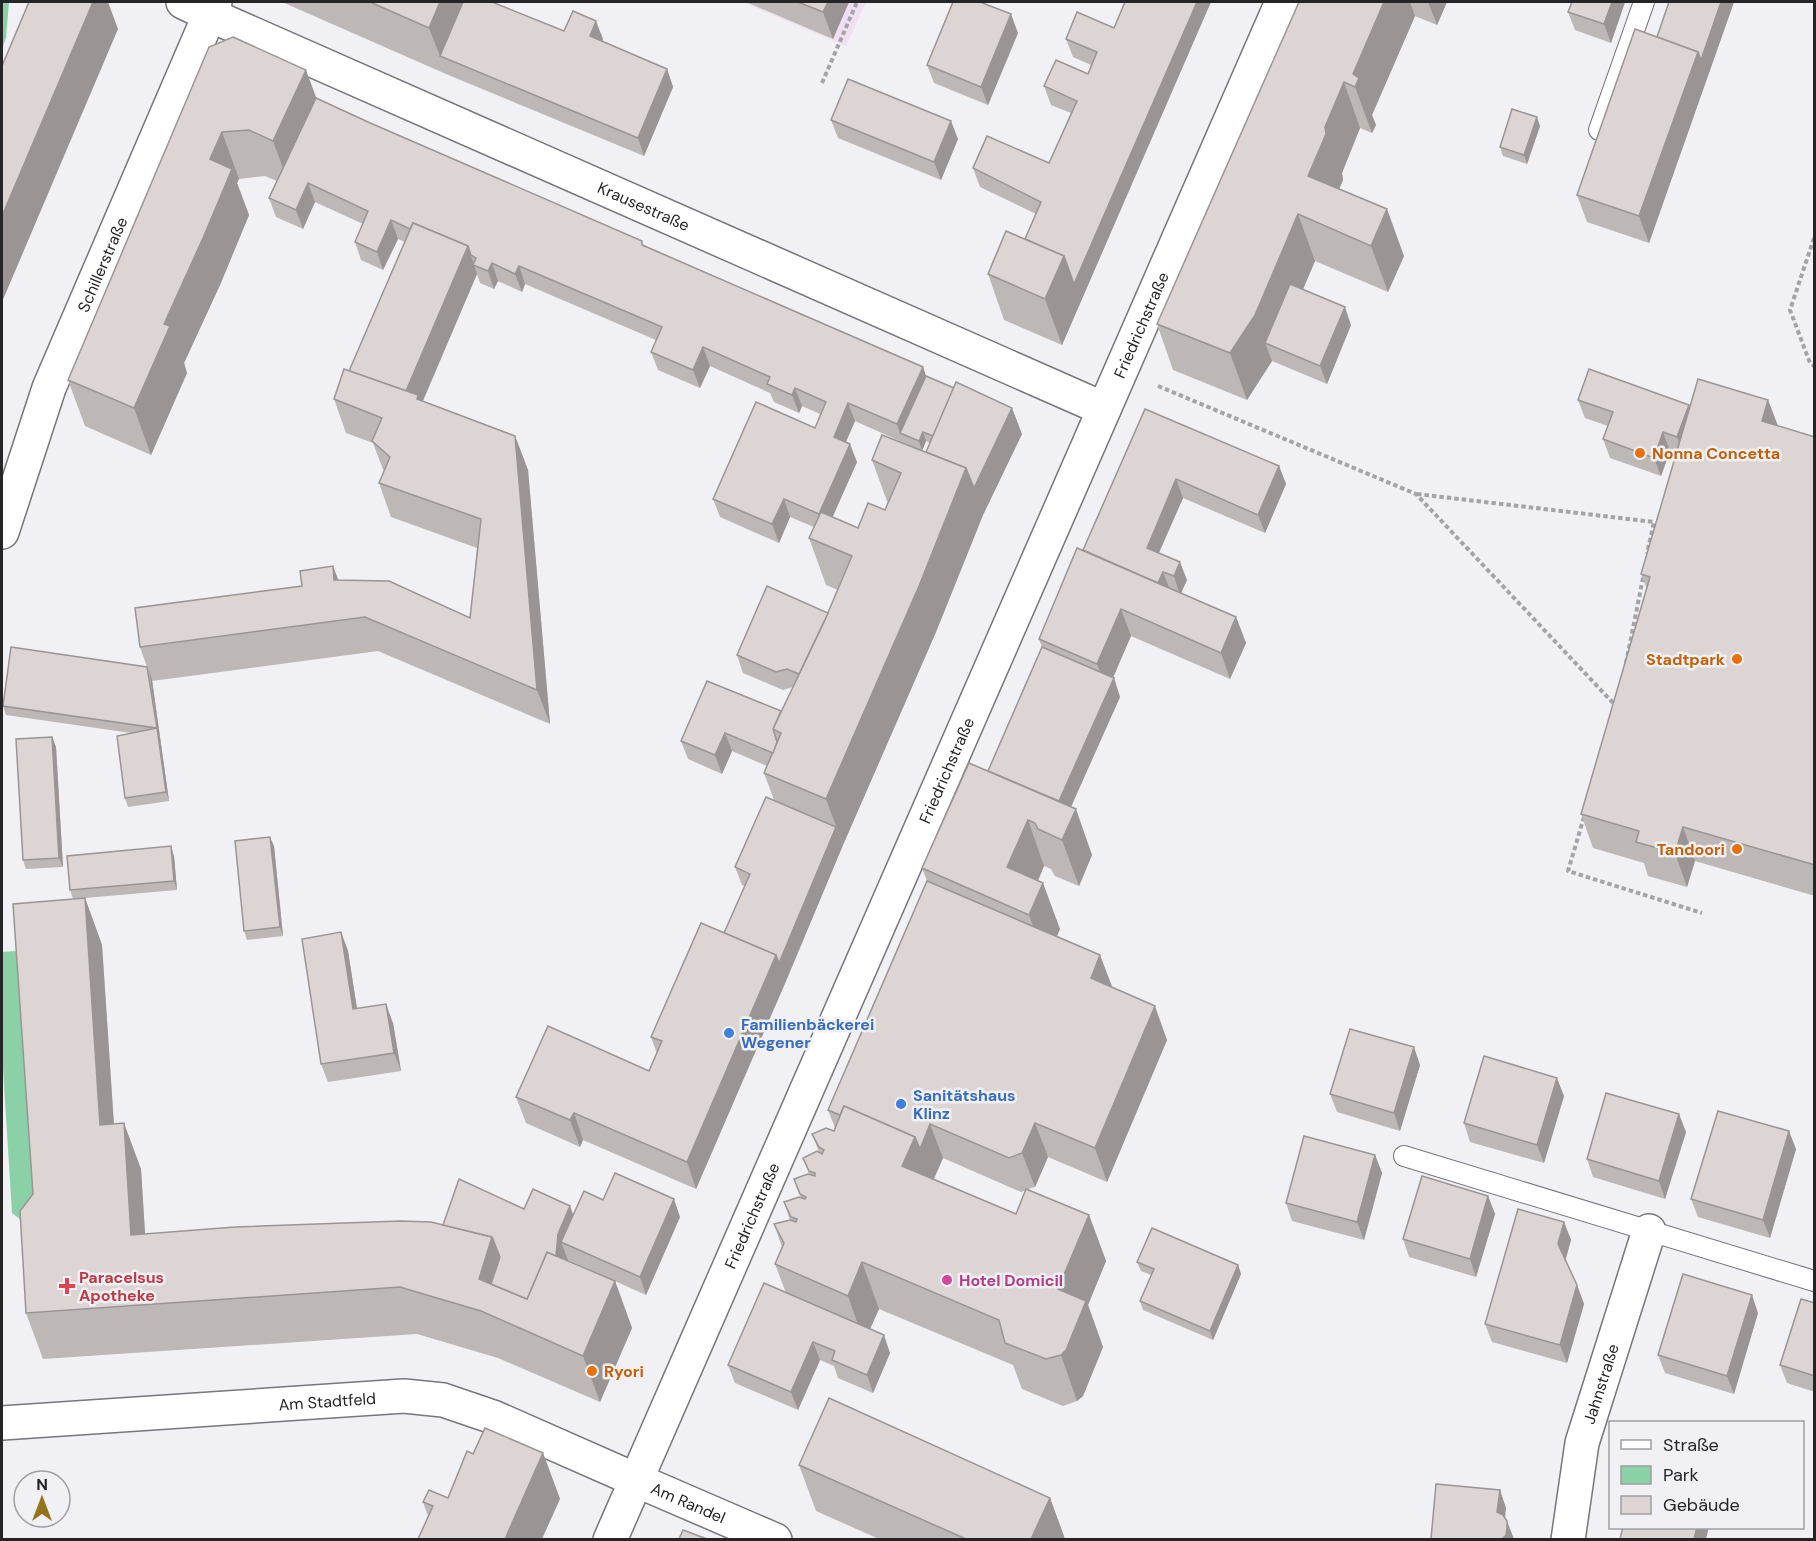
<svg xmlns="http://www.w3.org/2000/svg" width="1816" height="1541" viewBox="0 0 1816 1541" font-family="'DM Sans',sans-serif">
<rect width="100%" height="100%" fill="#f0f0f5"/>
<path fill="#f1e0f2" d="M742 2H866L846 46Z"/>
<g fill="#8bd1a8">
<path d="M4 2H9L6 38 2 49V7Z"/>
<path d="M30 950 34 1230 12 1213 2 1053V952Z"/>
</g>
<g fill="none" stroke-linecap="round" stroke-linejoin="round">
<g stroke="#76767b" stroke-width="22">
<g id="lane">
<path d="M1599 130 1644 2"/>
<path d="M1404 1156 1814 1281"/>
</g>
</g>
<g stroke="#76767b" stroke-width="36">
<g id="street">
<path id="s1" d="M183 2 210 15 1104 409"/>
<path id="s2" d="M2 532 49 388 215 2"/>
<path id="s3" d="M636 1480 775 1540"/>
<path id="s4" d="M1568 1540 1582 1443 1649 1231"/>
</g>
</g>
<g stroke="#76767b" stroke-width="36">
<g id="secondary">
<path id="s5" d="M2 1423 404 1396 443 1400 493 1417 636 1480"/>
<path id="s6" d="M610 1540 1282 2"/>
</g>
</g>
<g stroke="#a4a4a8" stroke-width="4" stroke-dasharray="4.5 3" stroke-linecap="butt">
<path d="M822 83 857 2"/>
<path d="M1814 238 1790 310 1810 363 1814 366"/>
<path d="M1158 386 1416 494 1616 706"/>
<path d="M1417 494 1654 522 1647 554"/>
<path d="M1626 663 1644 573"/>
<path d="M1584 817 1568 871 1702 913"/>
</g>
<use href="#lane" stroke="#fff" stroke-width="20"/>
<use href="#street" stroke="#fff" stroke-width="33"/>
<use href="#secondary" stroke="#fff" stroke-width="33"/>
</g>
<g fill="#bdb7b6" fill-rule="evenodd">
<path d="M282 2H492L564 31 603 39 602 42 667 69 673 87 644 156 446 74Z"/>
<path d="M746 2H849L833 39Z"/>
<path d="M1125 2H1211L1062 345 1004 320 988 274 1025 239 1036 214 980 187 973 168 1049 163 1071 113 1051 105 1044 86 1088 74 1091 65 1073 57 1066 39 1114 28Z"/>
<path d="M1299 2H1447L1437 25 1415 16 1372 115 1376 125 1372 133 1360 128 1342 173 1343 180 1339 189 1404 256 1388 292 1315 261 1303 289 1351 325 1327 384 1272 361 1247 400 1173 370 1157 324Z"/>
<path d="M1572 2H1625L1611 43 1575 30 1568 12Z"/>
<path d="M1669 2H1734L1649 243 1587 222 1577 195 1657 37Z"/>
<path d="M1018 33 988 105 934 83 927 65Z"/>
<path d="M209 47 368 122 644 245 923 367 926 376 1022 434 983 515 936 632 843 845 786 981 696 1189 583 1140 580 1147 526 1123 516 1097 649 1071 657 1054 651 1037 724 933 745 886 742 885 735 867 774 800 764 773 767 766 732 751 722 774 688 759 681 741 781 711 793 687 783 690 743 673 737 655 828 613 838 590 826 585 809 538 814 527 790 517 779 543 720 517 713 499 815 428 820 414 802 406 799 413 774 402 770 393 710 366 700 388 658 370 651 352 656 340 525 284 522 292 498 281 494 289 480 283 477 274 423 401 515 436 528 470 550 724 378 651 152 681V680L169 801 128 807 125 798 131 733 6 715 3 706 147 667 140 647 302 586 333 566 338 580 470 618 477 548 391 517 379 483 384 472 373 443 346 433 334 399 349 371 405 242 398 239 383 270 361 260 355 242 363 224 315 202 303 229 276 217 269 198 277 181 265 176 239 179 237 183 249 215 220 285 184 363 187 373 151 455 85 426 68 380ZM855 421 922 451 926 441 930 443 926 452 872 460 888 504 885 510 858 528 832 517 857 462 846 442Z"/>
<path d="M831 120 958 139 941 180 838 138Z"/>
<path d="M1540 126 1527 164 1503 156 1500 147Z"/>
<path d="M1578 400 1689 405 1690 408 1768 400 1778 426 1815 437V896L1695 861 1687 887 1648 876 1644 863 1593 848 1581 814 1647 589 1641 574 1677 453 1670 451 1661 476 1610 458 1603 439 1608 426 1585 418Z"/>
<path d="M1145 409 1279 466 1286 484 1265 533 1183 498 1159 553 1187 580 1181 593 1236 617 1246 643 1230 679 1131 636 1113 678H1114L1120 697 1071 807 1092 855 1079 886 1055 876 1051 869 1044 866 1038 881 1060 929 1057 936 1100 955 1112 988 1167 1040 1107 1182 1048 1157 1035 1187 1028 1189 1089 1215 1106 1261 1088 1305 1103 1347 1083 1396 1077 1401 1063 1406 1022 1389 1013 1365 879 1309 870 1329 890 1353 873 1393 838 1378 834 1366 820 1360 798 1410 735 1383 728 1365 786 1293 775 1264 782 1247 774 1224 790 1220 784 1202 801 1198 794 1179 809 1174 803 1158 819 1152 812 1134 834 1131 835 1128 828 1110 927 881 922 868 988 771 1042 647 1039 639 1083 551ZM943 1158 1021 1192 1026 1190 1016 1214 934 1179Z"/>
<path d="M52 737 56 747 63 867 26 869 23 860Z"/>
<path d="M274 846 283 936 247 940 244 931Z"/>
<path d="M174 856 177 890 73 899 70 890Z"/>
<path d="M85 898 102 945 114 1124 141 1169 145 1234 443 1225 524 1209 573 1214 603 1200 680 1217 646 1295 568 1260V1261L615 1281 632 1328 600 1402 498 1358 417 1334 43 1359 26 1313 33 1194Z"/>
<path d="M341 932 348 951 357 1009 393 1023 401 1071 328 1082 321 1064Z"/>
<path d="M1420 1065 1400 1131 1337 1112 1330 1094Z"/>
<path d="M1564 1096 1544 1163 1470 1142 1464 1123Z"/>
<path d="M1686 1132 1665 1199 1593 1177 1587 1159Z"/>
<path d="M1796 1149 1770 1238 1698 1217 1691 1199Z"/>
<path d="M1375 1155 1382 1173 1364 1240 1292 1221 1286 1203Z"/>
<path d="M1488 1196 1495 1214 1476 1277 1409 1257 1403 1239Z"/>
<path d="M1564 1222 1571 1240 1565 1260 1577 1285 1584 1304 1567 1363 1492 1342 1485 1324Z"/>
<path d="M1137 1262 1238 1265 1241 1274 1213 1340 1143 1310 1140 1301 1151 1275 1141 1271Z"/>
<path d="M1815 1303V1392L1787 1383 1780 1365Z"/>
<path d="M1758 1313 1734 1394 1665 1373 1658 1355Z"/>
<path d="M543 1453 560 1499 428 1516 423 1502 448 1498Z"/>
<path d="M799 1465 1050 1498 1065 1539H879L816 1511Z"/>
</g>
<g fill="#9a9594">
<path d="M93 2H108L118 29 2 302V216Z"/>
<path d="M440 2H471L440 56 429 28Z"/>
<path d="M828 2H849L833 39 823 12Z"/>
<path d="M1197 2H1202L1206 13 1062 345 1045 299 1064 256Z"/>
<path d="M1202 2H1211L1206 13Z"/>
<path d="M1384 2H1410L1415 16 1372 115 1376 125 1372 133 1355 87 1353 74Z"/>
<path d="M1428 2H1447L1437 25Z"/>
<path d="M1612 2H1625L1611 43 1604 24Z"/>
<path d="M1721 2H1734L1649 243 1639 216 1698 52Z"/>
<path d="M1011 14 1018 33 988 105 981 87Z"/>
<path d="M596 21 603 39 596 55 590 36Z"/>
<path d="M667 69 673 87 644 156 638 138Z"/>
<path d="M306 70 323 116 290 187 273 141Z"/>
<path d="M1344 82 1360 128 1342 173 1343 180 1325 222 1308 176 1325 127Z"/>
<path d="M1537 117 1540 126 1527 164 1524 155Z"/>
<path d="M951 121 958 139 941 180 934 162Z"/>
<path d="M222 132 239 179 237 183 249 215 220 285 184 363 187 373 151 455 134 408 210 159Z"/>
<path d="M308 183 315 202 303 229 296 210Z"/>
<path d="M1387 209 1404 256 1388 292 1371 246Z"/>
<path d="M1298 214 1315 261 1278 348 1265 343 1272 361 1247 400 1230 353Z"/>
<path d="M391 220 398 239 383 270 377 252Z"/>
<path d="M468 246 477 274 421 405 404 397Z"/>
<path d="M492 263 498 281 494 289 488 271Z"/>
<path d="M519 266 525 284 522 292 515 274Z"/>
<path d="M1345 307 1351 325 1327 384 1320 366Z"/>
<path d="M703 347 710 366 700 388 693 370Z"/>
<path d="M923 367 929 385 900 433 897 424Z"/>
<path d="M795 388 802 406 799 413 792 395Z"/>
<path d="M1768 400 1781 434 1762 421Z"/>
<path d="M848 403 855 421 840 455 834 437Z"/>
<path d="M1689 405 1695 423 1683 456 1677 437Z"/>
<path d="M1012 408 1022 434 983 515 936 632 843 845 826 799 966 468Z"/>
<path d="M923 432 926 441 922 451 919 441Z"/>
<path d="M1663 432 1670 451 1661 476 1654 458Z"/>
<path d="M515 436 528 470 550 724 537 690Z"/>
<path d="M850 444 857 462 826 532 819 514Z"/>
<path d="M1279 466 1286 484 1265 533 1258 515Z"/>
<path d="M1176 479 1183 498 1153 566 1147 548Z"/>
<path d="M784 499 790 517 779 543 772 524Z"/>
<path d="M1180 562 1187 580 1180 595 1174 576Z"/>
<path d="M333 566 346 600 334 580Z"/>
<path d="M1163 572 1170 590 1156 589Z"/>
<path d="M1121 609 1131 636 1107 691 1097 664Z"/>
<path d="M1236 617 1246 643 1230 679 1221 653Z"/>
<path d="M149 670 152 680 169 801 166 792Z"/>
<path d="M1114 678 1120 697 1057 838 1050 822Z"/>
<path d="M725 733 732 751 722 774 715 755Z"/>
<path d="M52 737 56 747 63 867 59 858Z"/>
<path d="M1076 809 1092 855 1079 886 1062 840Z"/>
<path d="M1028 820 1044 866 1024 913 1007 867Z"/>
<path d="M836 827 843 845 786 981 696 1189 687 1162 776 955Z"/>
<path d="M1683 827 1695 861 1687 887 1675 853Z"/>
<path d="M270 837 274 846 283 936 280 927Z"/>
<path d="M171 846 174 856 177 890 174 881Z"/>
<path d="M1043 883 1060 929 1046 961 1029 915Z"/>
<path d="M85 898 102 945 117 1172 100 1125Z"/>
<path d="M341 932 348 951 360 1028 353 1009Z"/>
<path d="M1100 955 1113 989 1091 978Z"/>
<path d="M386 1004 393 1023 401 1071 394 1053Z"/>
<path d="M1155 1006 1167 1040 1107 1182 1095 1148Z"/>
<path d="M1414 1047 1420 1065 1400 1131 1394 1113Z"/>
<path d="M1557 1078 1564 1096 1544 1163 1537 1145Z"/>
<path d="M574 1113 583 1140 580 1147 570 1120Z"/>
<path d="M1679 1114 1686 1132 1665 1199 1659 1181Z"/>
<path d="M124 1123 141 1169 148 1281 131 1235Z"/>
<path d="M1035 1123 1048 1157 1035 1187 1022 1153Z"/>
<path d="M930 1124 943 1158 932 1183 902 1166 915 1137Z"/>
<path d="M1789 1131 1796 1149 1770 1238 1763 1220Z"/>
<path d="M1375 1155 1382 1173 1364 1240 1357 1222Z"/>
<path d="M1488 1196 1495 1214 1476 1277 1470 1259Z"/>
<path d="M674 1199 680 1217 646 1295 640 1277Z"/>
<path d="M570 1206 580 1233 561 1242 568 1260 564 1299 546 1339 558 1234Z"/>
<path d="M1089 1215 1106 1261 1088 1305 1103 1347 1083 1396 1077 1401 1061 1355 1058 1289Z"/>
<path d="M1564 1222 1571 1240 1565 1262 1558 1244Z"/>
<path d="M492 1237 509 1284 502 1306 479 1279Z"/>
<path d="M862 1262 879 1309 864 1342 848 1296Z"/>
<path d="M1238 1265 1241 1274 1213 1340 1210 1331Z"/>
<path d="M615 1281 632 1328 600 1402 583 1356Z"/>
<path d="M1577 1285 1584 1304 1567 1363 1560 1345Z"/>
<path d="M1752 1295 1758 1313 1734 1394 1727 1376Z"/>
<path d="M884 1335 890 1353 873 1393 867 1375Z"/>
<path d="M813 1342 820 1360 798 1410 791 1392Z"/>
<path d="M543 1453 560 1499 542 1539H505Z"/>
<path d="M1500 1490 1506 1508 1504 1530 1497 1512Z"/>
<path d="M1050 1498 1065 1539H1031Z"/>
<path d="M1507 1521 1514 1539H1503Z"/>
<path d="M1697 1527H1709L1706 1539H1694Z"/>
</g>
<g fill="#dcd5d4" stroke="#9a9594" stroke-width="1.5">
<path d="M29 2H93L2 216V66Z"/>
<path d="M370 2H440L429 28Z"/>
<path d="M463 2H492L564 31 573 11 596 21 590 36 667 69 638 138 440 56Z"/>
<path d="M798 2H828L823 12Z"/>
<path d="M953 2H980L1011 14 981 87 927 65Z"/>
<path d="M1125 2H1197L1074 284 1064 256 1025 239 1041 202 973 168 987 136 1049 163 1077 101 1044 86 1056 60 1088 74 1097 52 1066 39 1077 12 1114 28Z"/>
<path d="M1299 2H1384L1353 74 1359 78 1355 87 1344 82 1325 127 1326 134 1308 176 1387 209 1371 246 1298 214 1255 315 1230 353 1157 324Z"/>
<path d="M1572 2H1612L1604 24 1568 12Z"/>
<path d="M1669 2H1721L1701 60 1698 52 1657 37Z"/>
<path d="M1635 29 1698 52 1639 216 1577 195Z"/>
<path d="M233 37 306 70 273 141 249 130 222 132 210 159 232 169 203 238 164 324 170 326 134 408 68 380 209 47Z"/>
<path d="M848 79 951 121 934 162 831 120Z"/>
<path d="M316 98 368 122 642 241V245L923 367 897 424 848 403 834 437 850 444 819 514 784 499 772 524 713 499 756 402 815 428 826 402 795 388 792 395 767 384 770 377 703 347 693 370 651 352 662 327 519 266 515 274 492 263 488 271 473 265 476 258 471 255 468 246 413 223 410 229 391 220 377 252 355 242 368 211 308 183 296 210 269 198Z"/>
<path d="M1512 109 1537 117 1524 155 1500 147Z"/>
<path d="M413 223 468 246 406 391 349 371Z"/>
<path d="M1006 231 1064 256 1045 299 988 274Z"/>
<path d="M1290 284 1345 307 1320 366 1265 343Z"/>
<path d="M344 369 418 395 417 399 515 436 537 690 365 617 140 647 135 608 302 586 300 571 333 566 334 580 389 581 470 618 481 519 379 483 390 457 372 441 382 418 334 399Z"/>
<path d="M1589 369 1689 405 1677 437 1663 432 1654 458 1603 439 1613 412 1578 400Z"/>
<path d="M926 376 954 388 933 436 923 432 919 441 900 433Z"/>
<path d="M1698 379 1768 400 1762 421 1815 437V865L1683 827 1675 853 1636 842 1639 831 1581 814 1650 577 1641 574Z"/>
<path d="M956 382 1012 408 974 488 966 468 926 452Z"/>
<path d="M1145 409 1279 466 1258 515 1176 479 1147 548 1180 562 1174 576 1163 572 1158 583 1083 550Z"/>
<path d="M882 435 966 468 919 586 826 799 764 773 781 733 773 729 824 622 852 556 809 538 821 512 858 528 868 503 885 510 901 473 872 460Z"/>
<path d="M1077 548 1236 617 1221 653 1121 609 1097 664 1039 639Z"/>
<path d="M767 586 828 613 799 674 787 669 776 672 737 655Z"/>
<path d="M11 647 147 667 157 728 3 706Z"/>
<path d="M1042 647 1114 678 1059 801 988 771Z"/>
<path d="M707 681 781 711 773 729 777 742 773 753 725 733 715 755 681 741Z"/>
<path d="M157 728 166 792 125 798 117 736Z"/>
<path d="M52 737 59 858 23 860 16 739Z"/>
<path d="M969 763 1076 809 1062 840 1038 829 1035 823 1028 820 1007 867 1043 883 1029 915 922 868Z"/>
<path d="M766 797 836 827 779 963 776 955 724 933 750 874 735 867Z"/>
<path d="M270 837 280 927 244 931 235 841Z"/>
<path d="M171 846 174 881 70 890 67 856Z"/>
<path d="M927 881 1100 955 1091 978 1155 1006 1095 1148 1035 1123 1022 1153 1009 1158 930 1124 920 1149 915 1137 844 1106 840 1115 828 1110Z"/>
<path d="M85 898 100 1125 124 1123 131 1235 235 1227 400 1221 431 1222 492 1237 479 1279 527 1299 547 1252 615 1281 583 1356 481 1311 400 1287 26 1313 20 1211 33 1194 13 904Z"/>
<path d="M701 923 776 955 687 1162 574 1113 570 1120 516 1097 548 1026 649 1071 662 1041 651 1037Z"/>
<path d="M341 932 353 1009 386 1004 394 1053 321 1064 302 939Z"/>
<path d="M1350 1029 1414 1047 1394 1113 1330 1094Z"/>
<path d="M1484 1056 1557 1078 1537 1145 1464 1123Z"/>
<path d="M1606 1093 1679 1114 1659 1181 1587 1159Z"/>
<path d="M844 1106 915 1137 902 1166 1016 1214 1026 1189 1089 1215 1058 1289 1086 1301 1066 1350 1061 1355 1046 1359 1005 1343 999 1320 862 1262 848 1296 775 1264 784 1243 774 1224 790 1220 796 1222 797 1219 791 1217 784 1202 799 1197 805 1199 806 1197 800 1194 794 1179 808 1174 815 1176V1173L809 1171 803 1158 817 1151 822 1154 824 1150 819 1147 812 1134 826 1128 834 1131Z"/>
<path d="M1718 1111 1789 1131 1763 1220 1691 1199Z"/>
<path d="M1304 1136 1375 1155 1357 1222 1286 1203Z"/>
<path d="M615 1173 674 1199 640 1277 561 1242 584 1191 603 1200Z"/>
<path d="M1422 1176 1488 1196 1470 1259 1403 1239Z"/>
<path d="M459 1179 524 1209 533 1189 570 1206 558 1234 556 1256 547 1252 527 1299 491 1284 500 1257 492 1237 443 1225Z"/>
<path d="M1518 1209 1564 1222 1558 1244 1577 1285 1560 1345 1485 1324Z"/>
<path d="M1152 1228 1238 1265 1210 1331 1140 1301 1154 1269 1137 1262Z"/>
<path d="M1683 1274 1752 1295 1727 1376 1658 1355Z"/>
<path d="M764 1283 884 1335 867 1375 832 1360 835 1351 813 1342 791 1392 728 1365Z"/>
<path d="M1801 1299 1815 1303V1376L1780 1365Z"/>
<path d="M829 1398 1050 1498 1031 1539H966L799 1465Z"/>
<path d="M485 1428 543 1453 505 1539H418L433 1506 423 1502 429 1490 448 1498 467 1451 473 1454Z"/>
<path d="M1436 1484 1500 1490 1497 1512 1503 1515 1507 1521V1528L1506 1535 1502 1539H1431Z"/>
<path d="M1623 1527H1697L1694 1539H1620Z"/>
<path d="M683 1530 707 1539H679Z"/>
</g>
<g fill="#e8710a" stroke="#f0f0f5" stroke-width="2">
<circle cx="1640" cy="453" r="6"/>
<circle cx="1737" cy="659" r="6"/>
<circle cx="1737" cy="849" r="6"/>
<circle cx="592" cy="1371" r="6"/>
</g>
<g fill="#3f7fe0" stroke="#f0f0f5" stroke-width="2">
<circle cx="729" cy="1033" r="6"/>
<circle cx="901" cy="1104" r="6"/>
</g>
<circle fill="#d1479c" stroke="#f0f0f5" stroke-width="2" cx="947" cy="1280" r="6"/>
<path fill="#e0444e" stroke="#f0f0f5" stroke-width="2" d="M64 1277h6v6h6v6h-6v6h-6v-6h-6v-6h6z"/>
<g text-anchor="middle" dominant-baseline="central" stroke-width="5" stroke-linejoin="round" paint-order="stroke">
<g font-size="16" fill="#252527" stroke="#f0f0f5">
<text stroke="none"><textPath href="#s1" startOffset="504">Krausestraße</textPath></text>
<text stroke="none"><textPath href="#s2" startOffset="286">Schillerstraße</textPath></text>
<text stroke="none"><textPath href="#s6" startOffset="1326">Friedrichstraße</textPath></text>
<text stroke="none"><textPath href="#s6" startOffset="840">Friedrichstraße</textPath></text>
<text stroke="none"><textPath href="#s6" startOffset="354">Friedrichstraße</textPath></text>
<text stroke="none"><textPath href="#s4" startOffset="160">Jahnstraße</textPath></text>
<text stroke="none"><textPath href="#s5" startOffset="326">Am Stadtfeld</textPath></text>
<text stroke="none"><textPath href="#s3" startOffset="57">Am Randel</textPath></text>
</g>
<g font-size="16" font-weight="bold" fill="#c56008" stroke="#f0f0f5" text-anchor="start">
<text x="1652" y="453">Nonna Concetta</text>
<text x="1725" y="659" text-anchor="end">Stadtpark</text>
<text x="1725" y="849" text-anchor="end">Tandoori</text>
<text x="604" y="1371">Ryori</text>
</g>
<g font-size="16" font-weight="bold" fill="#366cbe" stroke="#f0f0f5" text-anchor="start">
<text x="741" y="1024">Familienbäckerei<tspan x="741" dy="18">Wegener</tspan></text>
<text x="913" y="1095">Sanitätshaus<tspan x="913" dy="18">Klinz</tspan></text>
</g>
<g font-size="16" font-weight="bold" fill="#be3a42" stroke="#f0f0f5" text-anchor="start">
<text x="79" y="1277">Paracelsus<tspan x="79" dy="18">Apotheke</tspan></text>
</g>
<g font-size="16" font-weight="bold" fill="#b23c85" stroke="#f0f0f5" text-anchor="start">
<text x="959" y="1280">Hotel Domicil</text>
</g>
</g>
<rect width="1816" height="1541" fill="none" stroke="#252527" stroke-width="6"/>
<rect x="1609" y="1421" width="195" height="108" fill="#f0f0f5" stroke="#9f9fa3" stroke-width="1.5"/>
<rect x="1621" y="1440" width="30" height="9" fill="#ffffff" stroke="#9f9fa3" stroke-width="1.5"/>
<text x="1663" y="1451" font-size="18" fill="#252527">Straße</text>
<rect x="1621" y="1466" width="30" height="18" fill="#8bd1a8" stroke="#9f9fa3" stroke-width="1.5"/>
<text x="1663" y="1481" font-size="18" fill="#252527">Park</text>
<rect x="1621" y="1496" width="30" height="18" fill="#dcd5d4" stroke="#9f9fa3" stroke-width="1.5"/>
<text x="1663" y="1511" font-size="18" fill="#252527">Gebäude</text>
<g transform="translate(42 1499)"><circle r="28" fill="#f0f0f5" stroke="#9f9fa3" stroke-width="1.5"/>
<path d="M0-4.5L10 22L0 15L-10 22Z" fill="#94741c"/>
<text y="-9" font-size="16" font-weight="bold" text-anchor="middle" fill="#252527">N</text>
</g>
</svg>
